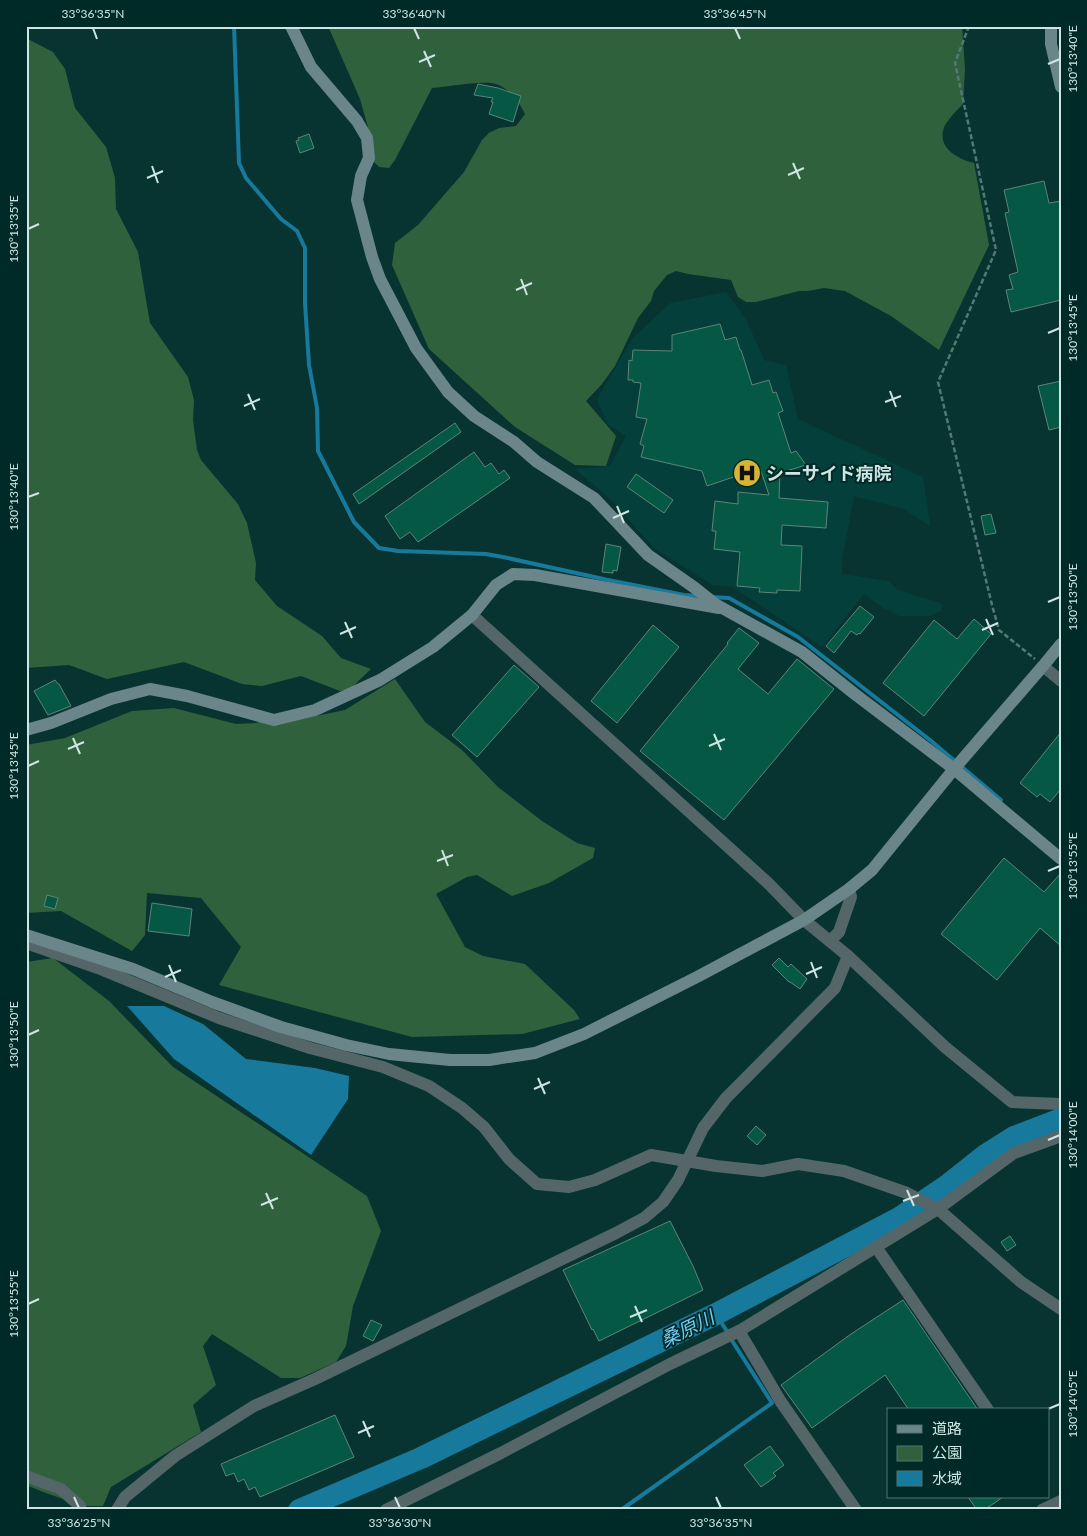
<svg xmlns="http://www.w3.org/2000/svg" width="1087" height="1536" viewBox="0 0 1087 1536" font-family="Lato,'Noto Sans JP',sans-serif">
<rect width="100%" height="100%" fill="#073431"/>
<path fill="#043f3c" d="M726 292 747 321 764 360 786 365 798 419 923 477 930 526 904 509 854 496 842 561V574L889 581 898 590 943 604 941 611 929 616H899L882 607 864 594 822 647 733 587 713 585 655 549 610 499 575 469 610 466 626 436 608 425 597 399 633 338 670 303Z"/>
<g fill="#30613d">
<path d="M328 26H962L965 69 963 104C957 110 950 117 945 125 935 147 957 159 974 163L989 245 939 350 891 316 845 291 824 288 808 291H799L756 302H746L738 297 731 280 688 274 676 271 667 275 654 291 651 301 638 318 615 366 602 384 586 401 616 436 606 466 575 465 515 427 429 349 392 265 395 243 418 225 464 172 482 140 489 133 499 128 516 126 525 114C520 103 511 91 499 85 487 79 448 87 432 88L395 160 389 168 379 167 371 159 369 131 360 99Z"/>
<path d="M26 38 53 52 65 69 75 108 106 147 115 178 116 209 138 252 150 323 188 377 194 400 193 420 197 450 201 460 238 504 247 523 256 563 255 580 277 606 322 636 341 658 371 669 350 689 340 691 301 676 262 686 242 684 184 662 107 679 69 665 26 668Z"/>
<path d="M395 679 425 722 462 750 498 787 542 821 577 843 595 848 593 858 549 883 512 896 477 875 467 877 436 894 465 947 483 956 525 964 574 1010 580 1019 522 1034 412 1037 219 985 241 947 201 898 147 893 145 935 132 951 61 911 26 913V745L65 738 132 711 174 708 236 724 256 723 287 711 316 716 345 710Z"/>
<path d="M53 958 109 1001 173 1067 367 1196 381 1231 353 1306 346 1346 336 1362 300 1378H281L212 1334 203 1346 216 1385 193 1405 201 1432 111 1487 103 1506H83L46 1493 26 1485V962Z"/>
</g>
<path fill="#17799c" d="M127 1006H164L203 1024 246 1059 315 1068 349 1076 348 1099 311 1155 174 1059Z"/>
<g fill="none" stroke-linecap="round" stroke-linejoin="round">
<g stroke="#17799c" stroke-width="4">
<path d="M234 26 239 163 246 178 281 219 297 231 305 248V303L309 365 317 408 318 451 354 522 379 548 398 551 486 554 503 557 608 580 684 595 699 596"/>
<path d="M711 597 729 598 798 637 930 740 1001 800"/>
<path d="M716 1314 728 1333"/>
<path d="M621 1510 772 1403 731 1339"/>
</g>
<path stroke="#17799c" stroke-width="22" d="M299 1510 421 1458 716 1314 899 1218 949 1184 987 1154 1014 1137 1061 1119"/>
</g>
<g fill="#055844" stroke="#5f8477">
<path d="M478 84 498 88 521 96 513 122 489 114 493 102H491L493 98 474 95Z"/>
<path d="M309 134 314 148 300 153 296 141 299 140 298 138Z"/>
<path d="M1044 181 1049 203 1061 201V300L1011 312 1006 290 1013 289 1009 275 1018 272 1005 213 1009 212 1004 190Z"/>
<path d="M720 324 725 340 736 337 740 350H741L752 385 769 380 773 393 776 392 783 411 778 413 791 453 796 451 806 465 780 473 779 498 828 502 826 528 782 525 781 545 802 546 800 591 777 590V593L759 592 760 588 737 586 740 552 714 549 716 531H712L715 501 738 504V492L769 495 760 468 707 486 702 471 641 457 644 446 640 444 647 419 636 417 641 383 633 382V380H628L629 360 632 361 633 350 672 351V335Z"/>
<path d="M1061 381V427L1049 430 1038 386Z"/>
<path d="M455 423 461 432 359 504 353 494Z"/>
<path d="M474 452 485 467 491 463 499 474 504 470 510 478 418 542 410 532 400 539 385 516Z"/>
<path d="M636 474 673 500 664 513 627 487Z"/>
<path d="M991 514 996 533 985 535 981 516Z"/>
<path d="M606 544 621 547 617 571 613 570V573L602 572Z"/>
<path d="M860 606 874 617 860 634 859 633 857 635 851 631 834 653 826 646Z"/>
<path d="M974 619 991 634 924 716 883 683 934 620 957 639Z"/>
<path d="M653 625 679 647 617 723 591 701Z"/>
<path d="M739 628 759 643 738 669 768 694 797 659 834 689 724 820 640 751 728 644 727 643Z"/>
<path d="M514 665 539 687 477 757 452 735Z"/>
<path d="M55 680 58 684H59L71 706 48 715 34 691Z"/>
<path d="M1061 732V789L1050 802 1040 794 1037 797 1020 783Z"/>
<path d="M1004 858 1044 892 1061 873V946L1040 928 997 980 941 934Z"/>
<path d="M47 895 58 898 55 909 44 906Z"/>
<path d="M152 903 192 909 189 936 148 931Z"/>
<path d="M779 958 788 967 791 964 807 979 800 989 790 982H789L772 965Z"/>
<path d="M756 1126 766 1135 757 1145 747 1136Z"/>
<path d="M670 1221 693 1266 703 1290 599 1341 593 1329 592 1330 563 1270Z"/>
<path d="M1010 1236 1016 1245 1007 1251 1001 1242Z"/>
<path d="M903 1300 978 1410H909L885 1375 812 1428 781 1385 851 1334Z"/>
<path d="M371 1320 382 1325 373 1341 363 1336Z"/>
<path d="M335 1415 354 1457 260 1497 255 1487 249 1490 244 1479 238 1482 234 1473 226 1476 221 1464Z"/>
<path d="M770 1446 784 1465 773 1473 776 1476 761 1487 744 1465Z"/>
<path d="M968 1497H1003L984 1510H977Z"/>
</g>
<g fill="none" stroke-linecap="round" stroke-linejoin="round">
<path stroke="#547876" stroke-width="2.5" stroke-dasharray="5 2.5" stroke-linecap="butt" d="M969 26 955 63 996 250 938 382 992 605 999 630 1035 659"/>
<g stroke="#556669" stroke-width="12">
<path d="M472 615 768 883 804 920 848 956 945 1047 1012 1102 1061 1104"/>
<path d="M1043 666 1061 681"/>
<path d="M26 941 29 944 98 968 219 1018 310 1048 383 1067 429 1086 462 1108 484 1127 509 1159 537 1184 569 1187 595 1180 651 1155 716 1166 762 1171 798 1164 844 1171 907 1193 938 1209 1021 1282 1061 1309"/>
<path d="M830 941 839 932 851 897 849 889"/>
<path d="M876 1247 988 1410"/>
<path d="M739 1331 781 1402 856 1510"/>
<path d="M26 1476 61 1489 80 1506 81 1510"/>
<path d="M117 1510 125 1497 175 1456 254 1406 315 1379 616 1233 644 1218 663 1202 678 1180 703 1128 726 1098 835 988 848 956"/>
<path d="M386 1510 501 1453 670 1364 739 1331 938 1209 1014 1153 1061 1136"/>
<path d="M1042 1510 1061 1501"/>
</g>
<g stroke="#6b868b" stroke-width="12">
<path d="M291 26 311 67 357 121 367 138 369 158 361 176 357 200 372 257 380 279 416 348 448 392 474 416 514 442 537 462 594 498 648 555 695 588 715 604 802 652 856 695 954 769 1061 859"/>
<path d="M1051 26V44L1061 87"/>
<path d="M26 730 51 723 111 699 150 689 187 696 274 720 315 710 380 680 433 647 472 615 496 585 513 574 535 575 719 608"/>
<path d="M26 935 133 969 212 1002 281 1027 346 1045 389 1054 450 1060H489L535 1053 584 1034 697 977 804 920 849 889 872 870 954 769 1043 666 1061 644"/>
</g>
</g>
<path fill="none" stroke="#cfe5e3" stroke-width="2" d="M93 28 97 39M414 28 419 39M735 28 740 39M424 51 431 67M419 62 435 55M1048 64 1060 59M793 163 800 179M152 166 158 183M788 175 804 168M147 178 163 171M28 229 39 224M521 279 527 295M516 290 532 283M1048 333 1060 328M890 391 896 407M248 394 255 410M885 402 901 396M244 406 260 399M28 497 39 493M617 506 624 523M613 518 629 511M1048 602 1060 597M986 619 993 635M345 622 352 638M982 630 998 623M340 634 356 627M714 734 721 750M73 738 80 754M709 746 725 739M68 749 84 742M28 766 39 761M442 850 448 866M437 861 453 855M1048 871 1060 866M811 962 817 978M169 965 176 982M806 974 822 967M165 977 181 970M28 1035 39 1030M538 1078 545 1094M534 1089 550 1082M1048 1140 1060 1135M907 1190 914 1206M266 1193 273 1209M903 1201 919 1195M261 1205 278 1198M28 1304 39 1299M635 1306 642 1322M630 1317 647 1310M1048 1409 1060 1404M363 1421 370 1437M358 1433 374 1426M74 1497 79 1508M395 1497 400 1508M716 1497 721 1508"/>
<defs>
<g id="hospital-disc" transform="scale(1.4375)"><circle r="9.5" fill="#d8b434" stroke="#002a27"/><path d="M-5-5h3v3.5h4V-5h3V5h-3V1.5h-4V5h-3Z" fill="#111"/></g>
</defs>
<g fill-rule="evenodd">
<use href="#hospital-disc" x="747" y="473"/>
</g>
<g text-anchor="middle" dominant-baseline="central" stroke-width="4" stroke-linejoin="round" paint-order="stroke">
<g font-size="18" font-weight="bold" fill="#cfe5e3" stroke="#002a27" text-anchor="start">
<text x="766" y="473">シーサイド病院</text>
</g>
<g font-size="19" font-style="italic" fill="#71ccf4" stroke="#002a27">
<text transform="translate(687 1328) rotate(-26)">桑原川</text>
</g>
</g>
<rect width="1087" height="1536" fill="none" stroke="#002a27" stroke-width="55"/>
<rect x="887" y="1408" width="162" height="90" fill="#002a27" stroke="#537572"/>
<rect x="897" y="1425" width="25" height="8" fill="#6b868b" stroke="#537572"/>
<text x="932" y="1434" font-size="15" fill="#cfe5e3">道路</text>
<rect x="897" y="1446" width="25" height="15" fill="#30613d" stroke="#537572"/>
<text x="932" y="1458" font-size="15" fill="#cfe5e3">公園</text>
<rect x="897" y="1471" width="25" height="15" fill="#17799c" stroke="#537572"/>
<text x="932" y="1484" font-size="15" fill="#cfe5e3">水域</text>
<rect x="28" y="28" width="1032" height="1480" fill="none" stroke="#cfe5e3" stroke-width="2"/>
<g font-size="12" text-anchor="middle" fill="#cfe5e3">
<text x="93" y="18">33°36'35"N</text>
<text x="414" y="18">33°36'40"N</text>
<text x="735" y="18">33°36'45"N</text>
<text transform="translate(1073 59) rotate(-90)" y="4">130°13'40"E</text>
<text transform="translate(14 229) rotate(-90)" y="4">130°13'35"E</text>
<text transform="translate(1073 328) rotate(-90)" y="4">130°13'45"E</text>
<text transform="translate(14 497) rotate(-90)" y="4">130°13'40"E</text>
<text transform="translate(1073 597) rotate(-90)" y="4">130°13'50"E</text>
<text transform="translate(14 766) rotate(-90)" y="4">130°13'45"E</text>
<text transform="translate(1073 866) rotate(-90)" y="4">130°13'55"E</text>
<text transform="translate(14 1035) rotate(-90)" y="4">130°13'50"E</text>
<text transform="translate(1073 1135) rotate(-90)" y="4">130°14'00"E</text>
<text transform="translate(14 1304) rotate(-90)" y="4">130°13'55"E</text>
<text transform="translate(1073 1404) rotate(-90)" y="4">130°14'05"E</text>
<text x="79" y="1527">33°36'25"N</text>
<text x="400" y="1527">33°36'30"N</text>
<text x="721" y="1527">33°36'35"N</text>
</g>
</svg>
